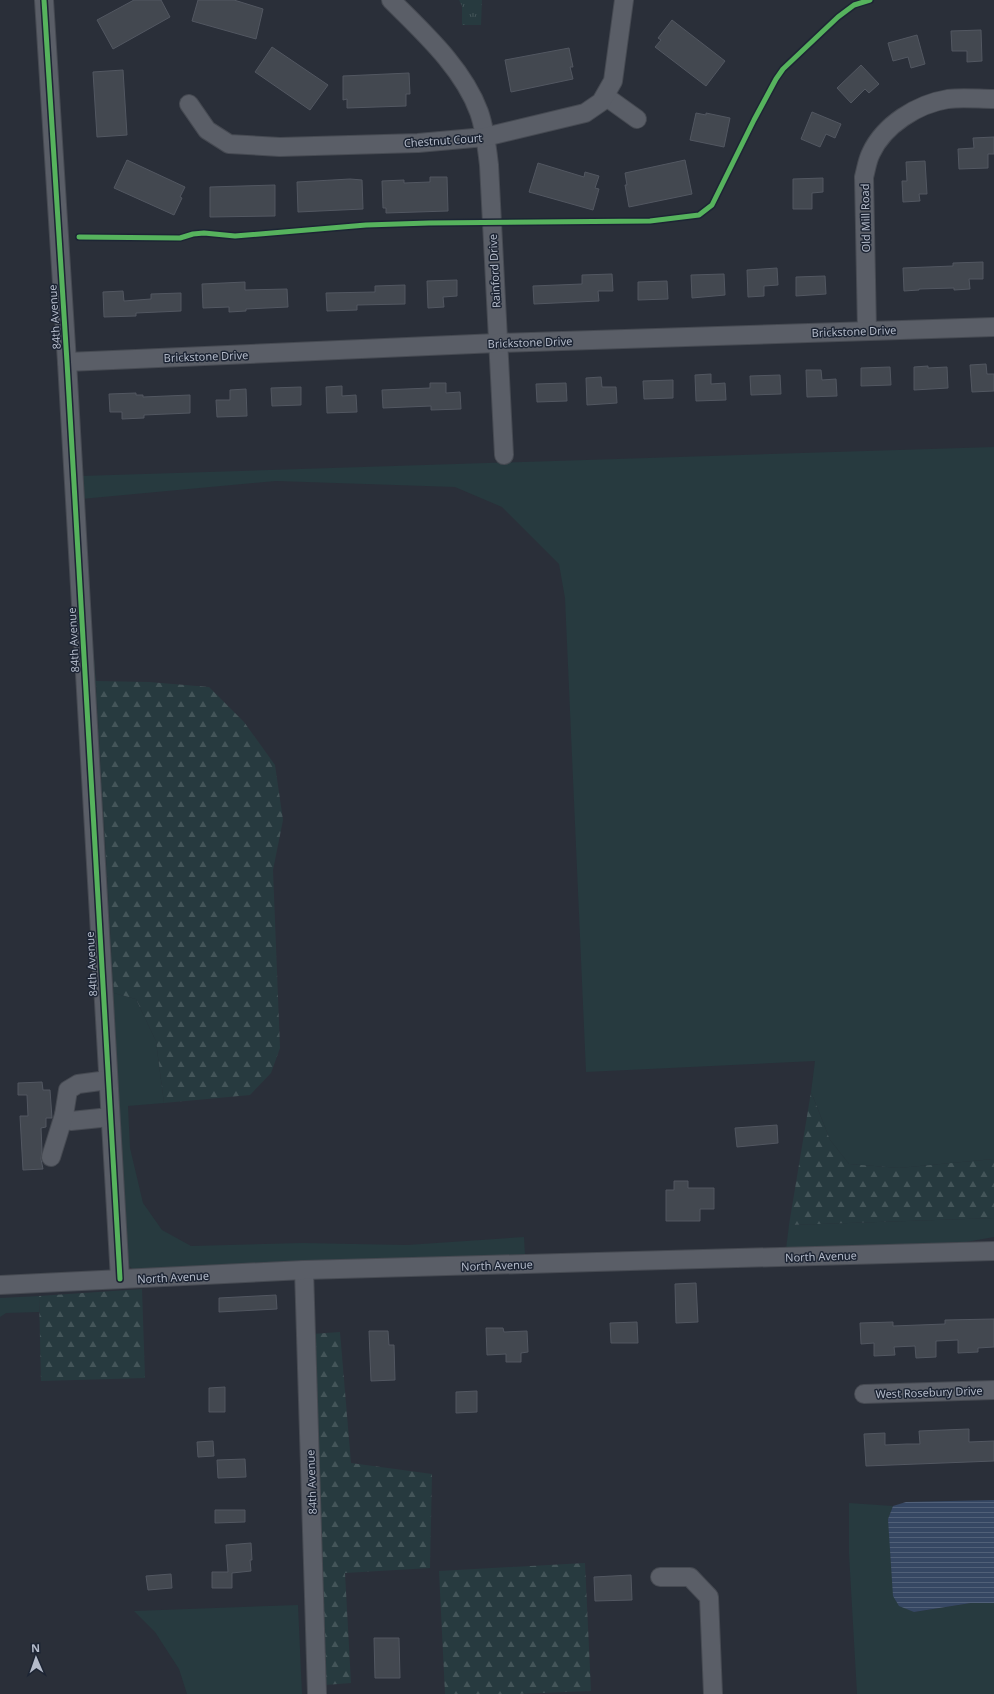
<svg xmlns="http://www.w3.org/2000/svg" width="994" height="1694" viewBox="0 0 994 1694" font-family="'Noto Sans',sans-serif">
<defs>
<pattern id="forest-firs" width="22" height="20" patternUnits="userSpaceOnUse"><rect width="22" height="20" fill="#273a3f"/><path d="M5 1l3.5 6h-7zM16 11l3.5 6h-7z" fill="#445559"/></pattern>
<pattern id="park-tufts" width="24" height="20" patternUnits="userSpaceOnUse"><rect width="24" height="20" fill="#273a3f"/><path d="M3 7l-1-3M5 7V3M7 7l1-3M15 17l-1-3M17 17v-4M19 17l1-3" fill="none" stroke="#445559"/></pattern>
<pattern id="water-rules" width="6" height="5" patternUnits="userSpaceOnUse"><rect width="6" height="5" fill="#364763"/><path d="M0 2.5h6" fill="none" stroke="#516078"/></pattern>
</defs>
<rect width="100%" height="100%" fill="#2a2f39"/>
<g fill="#273a3f">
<path d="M994 447V1159L899 1168 849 1164 830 1140 811 1092 815 1061 586 1072 565 598 559 564 502 507 455 487 276 481 81 499 96 681 114 993 136 999 156 1041 164 1103 128 1106 130 1148 143 1203 162 1230 191 1246 302 1243 407 1245 524 1237 525 1255 136 1273 121 1257 80 476Z"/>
<path d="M994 1218V1237L966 1242 786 1249 789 1225Z"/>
<path d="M39 1296V1312L6 1313 0 1317V1298Z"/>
<path d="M849 1503 893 1506 888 1519 914 1612 971 1603H994V1694H857L849 1554Z"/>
<path d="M298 1605 302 1694H187L179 1669 155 1632 134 1611Z"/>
</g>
<g fill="url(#forest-firs)">
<path d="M96 681 149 682 209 687 244 722 275 765 283 820 273 870 280 1048 271 1073 250 1095 164 1103 156 1041 136 999 114 993Z"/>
<path d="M811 1092 830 1140 849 1164 899 1168 994 1159V1218L789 1225Z"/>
<path d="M142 1289 145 1378 41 1381 39 1296Z"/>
<path d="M340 1332 351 1463 432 1474 430 1568 345 1573 351 1683 325 1685 312 1334Z"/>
<path d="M585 1563 591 1691 517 1694H445L439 1571Z"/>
</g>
<path fill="url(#park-tufts)" d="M459 0H482L481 25H462V6Z"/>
<path fill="url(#water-rules)" d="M994 1500V1603H971L914 1612 899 1606 893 1596 888 1519 893 1506 906 1502Z"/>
<g fill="#434850" stroke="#525761">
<path d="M134 0H161L170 17 113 49 97 20Z"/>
<path d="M198 0H234L263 9 256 39 192 21Z"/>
<path d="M672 20 725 61 706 86 655 47 661 40 658 38Z"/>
<path d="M981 30 982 61 967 62V51H952L951 31Z"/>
<path d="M917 35 925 64 911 68 908 57 893 61 888 43Z"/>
<path d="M272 47 328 85 310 110 255 72Z"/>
<path d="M569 48 573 67H570L573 79 511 92 505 60Z"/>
<path d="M861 65 879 84 869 93 865 89 851 103 837 88Z"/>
<path d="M123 70 127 135 97 137 93 72Z"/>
<path d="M409 73 410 94H406V106L347 108V99L343 100V76Z"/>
<path d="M812 112 841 124 835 138 826 134 820 147 801 139Z"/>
<path d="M696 113 706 115V113L730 118 724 147 690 140Z"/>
<path d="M994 137V154H988V168L959 169 958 149 974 148 973 138Z"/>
<path d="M127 160 185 187 180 197 182 198 174 215 114 188Z"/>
<path d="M685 160 692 194 629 207 625 185H627L625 173Z"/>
<path d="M925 161 927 194H919L920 201 903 202 902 181H907L906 162Z"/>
<path d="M538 163 584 177 585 172 599 176 595 188 599 189 593 210 529 192Z"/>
<path d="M430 177H447L448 211 386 213V208H383L382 181 404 180V183L430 182Z"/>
<path d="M823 178V192L812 193V209H793V179Z"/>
<path d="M350 179 362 180 363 209 298 212 297 182Z"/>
<path d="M275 185V216L210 217V187Z"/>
<path d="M983 262V279H969L970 289 954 290V288L919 289V290L904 291 903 268 953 266V263Z"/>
<path d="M777 268 778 285 764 286V296L748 297 747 270Z"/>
<path d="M612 274 613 291H598L599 301 534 304 533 286 582 284V275Z"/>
<path d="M724 274 725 295 692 298 691 275Z"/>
<path d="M825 276 826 294 796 296V277Z"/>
<path d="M457 280V296L443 297 444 307 428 308 427 281Z"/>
<path d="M667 281 668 299 638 300V282Z"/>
<path d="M245 282V290L287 289 288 307 246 309V311L229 312V307L203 308 202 284Z"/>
<path d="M405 285V304L357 305V310L327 311 326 293 375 292V286Z"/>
<path d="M123 291 124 301 151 299V294L181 293V311L136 313V316L104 317 103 292Z"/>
<path d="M986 364 987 374H994V391L972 392 970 365Z"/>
<path d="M928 366V368L947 367 948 388 914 390V367Z"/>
<path d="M890 367 891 385 861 386V368Z"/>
<path d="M806 370H821L822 380 836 379 837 396 807 397Z"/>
<path d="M711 374V384L725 383 726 400 696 401 695 375Z"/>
<path d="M780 375 781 394 751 395 750 376Z"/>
<path d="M601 377 602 387H616L617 403 587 405 586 378Z"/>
<path d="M673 380V398L644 399 643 381Z"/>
<path d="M430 383H446V393L460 392 461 409 431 410V406L383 408 382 390 430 388Z"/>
<path d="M566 383 567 401 537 402 536 384Z"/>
<path d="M342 386V396L356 395 357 412 327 413 326 387Z"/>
<path d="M301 387V405L272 406 271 388Z"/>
<path d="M246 389 247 416 217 417 216 400H230V390Z"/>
<path d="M136 393V395H143V397L190 395V413L144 415V418L122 419V412H110L109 394Z"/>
<path d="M42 1082 43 1090H50L52 1118H46V1127L41 1128 42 1150 41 1159 43 1169 23 1170 20 1116H28L27 1095H18V1083Z"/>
<path d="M777 1125 778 1143 737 1147 735 1128Z"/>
<path d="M674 1181H688V1188H714V1209H700V1221H666V1190H674Z"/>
<path d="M696 1283 698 1322 676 1323 675 1284Z"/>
<path d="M276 1295 277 1309 219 1312V1298Z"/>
<path d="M994 1319V1347L978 1348V1352L958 1353V1340L936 1341V1357L916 1358 915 1346 894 1347 895 1355 874 1356V1343L861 1344 860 1323 893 1322V1326L945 1324V1320Z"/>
<path d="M637 1322 638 1343H611L610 1323Z"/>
<path d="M486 1328H503L504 1332 527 1331 528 1352 521 1353V1362H506V1354L487 1355Z"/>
<path d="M369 1331H388L389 1345H394L395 1380 371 1381Z"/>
<path d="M225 1387V1412H209V1388Z"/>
<path d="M477 1391V1412L456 1413V1392Z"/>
<path d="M969 1429V1442L994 1441V1461L866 1466 864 1434 885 1433V1445L907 1444H920L919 1431Z"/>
<path d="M213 1441 214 1456 198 1457 197 1442Z"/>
<path d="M245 1459 246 1477 218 1478 217 1460Z"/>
<path d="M215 1510H245V1522L215 1523Z"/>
<path d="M251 1543 252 1560H250L251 1571 232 1573V1588H212V1572H228L226 1545Z"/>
<path d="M171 1574 172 1588 148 1590 146 1576Z"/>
<path d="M631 1575 632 1600 595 1601 594 1577Z"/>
<path d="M374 1638H399L400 1678H375Z"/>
</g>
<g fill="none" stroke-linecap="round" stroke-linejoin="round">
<g stroke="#464a52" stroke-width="20">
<g id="minor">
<path d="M44 0 67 362 120 1279"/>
<path d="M391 0C423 32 463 68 479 112 485 129 487 148 489 165L504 455"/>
<path d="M605 96 637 119"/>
<path d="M189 104 207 130 229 144 280 147 418 143 485 137 585 113 601 102 613 81 624 0"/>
<path d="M867 331 864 177C866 170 867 161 871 153 884 125 917 104 948 99 963 97 979 99 994 99"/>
<path d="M67 362 497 343 994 327"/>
<path d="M64 1115 71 1121 110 1117"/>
<path d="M51 1157 64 1115 68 1090 78 1084 108 1080"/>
<path d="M304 1270 317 1694"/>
<path d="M0 1285 304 1270 994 1251"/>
<path d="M864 1394 994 1390"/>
<path d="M660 1577H690L709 1597 713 1694"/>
</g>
</g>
<use href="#minor" stroke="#5a5e67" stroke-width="18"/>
<g stroke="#1d2534" stroke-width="8">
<g id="cycleway">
<path d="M44 0 67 362 120 1279"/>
<path d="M79 237 180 238 193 234 204 233 235 236 366 225 429 223 650 221 699 215 712 205 754 120 776 79 783 69 838 17 854 5 870 0"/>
</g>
</g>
<use href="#cycleway" stroke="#56b35d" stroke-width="5"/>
</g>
<g text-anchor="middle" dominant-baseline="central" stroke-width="3" stroke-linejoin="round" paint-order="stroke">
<g font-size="11" fill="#b4bbca" stroke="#1d2534">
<text transform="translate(443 140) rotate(-4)">Chestnut Court</text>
<text transform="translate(865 218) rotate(-91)">Old Mill Road</text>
<text transform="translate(494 271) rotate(-93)">Rainford Drive</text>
<text transform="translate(54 317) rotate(-94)">84th Avenue</text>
<text transform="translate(854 331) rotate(-2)">Brickstone Drive</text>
<text transform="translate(530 342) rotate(-2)">Brickstone Drive</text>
<text transform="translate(206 356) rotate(-2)">Brickstone Drive</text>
<text transform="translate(73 640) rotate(-93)">84th Avenue</text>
<text transform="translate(91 964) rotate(-93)">84th Avenue</text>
<text transform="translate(821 1256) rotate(-2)">North Avenue</text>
<text transform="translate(497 1265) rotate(-2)">North Avenue</text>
<text transform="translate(173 1277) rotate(-3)">North Avenue</text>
<text transform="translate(929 1392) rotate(-2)">West Rosebury Drive</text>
<text transform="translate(311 1482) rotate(-92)">84th Avenue</text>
</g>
</g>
<g transform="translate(36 1658) rotate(358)" stroke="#1d2534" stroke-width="3" paint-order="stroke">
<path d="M0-3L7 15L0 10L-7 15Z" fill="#b4bbca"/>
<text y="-6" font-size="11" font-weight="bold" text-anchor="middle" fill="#b4bbca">N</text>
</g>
</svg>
